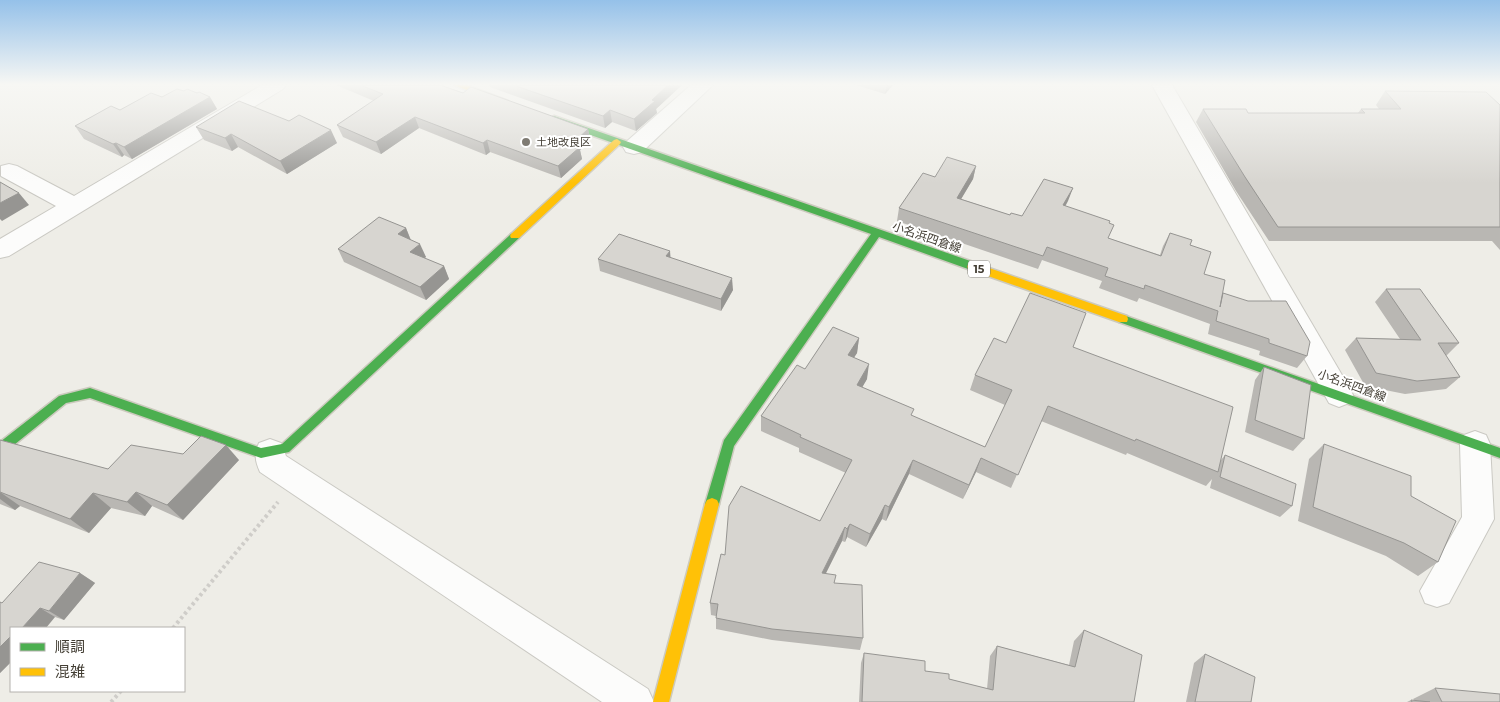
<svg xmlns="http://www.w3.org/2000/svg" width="1500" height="702" viewBox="0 0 1500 702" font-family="Montserrat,'Noto Sans JP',sans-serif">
<rect width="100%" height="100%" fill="#eeede7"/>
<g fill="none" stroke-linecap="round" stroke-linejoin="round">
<g stroke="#cac9c3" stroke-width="2">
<g id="street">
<path d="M262 85H286L283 89 9 256 0 258V239L56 206 1 176V166L9 164 17 166 74 196Z"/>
<path d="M691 85H713L642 152 634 154 626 152 623 147 626 142Z"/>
<path d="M1152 85H1172L1349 387 1353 395 1349 403 1339 407 1329 403Z"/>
<path d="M1475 431 1486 435 1490 444 1494 519 1449 603 1437 607 1425 603 1420 591 1462 517 1460 444 1464 435Z"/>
<path d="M270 439 281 443 286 456 648 689 654 702H602L260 472C255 461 254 454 259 443Z"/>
</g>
</g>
<g stroke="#cccabe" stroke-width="3">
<g id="fast">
<path d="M554 116 976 263 977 266 972 270 968 269 879 237 734 446 719 504 717 508 712 510 707 508 705 504 724 440 871 234 551 121 550 119Z"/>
<path d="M515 233 519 234 520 236 519 238 289 452 261 458 90 398 66 403 4 453 0 454V442L59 396 90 388 261 448 282 444 511 234Z"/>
<path d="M1123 315 1500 448V458L1119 322 1118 319Z"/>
</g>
</g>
<g stroke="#cccabe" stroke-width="3">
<g id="slow">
<path d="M454 85H466L508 101 507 103H501Z"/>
<path d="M617 139 621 142 620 144 519 238H511L510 236 511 234 614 140Z"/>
<path d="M972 262 1127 316 1128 319 1127 322H1119L968 269 967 266Z"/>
<path d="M712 498 717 500 719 504 669 702H653L705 504 707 500Z"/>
</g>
</g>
<g stroke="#cfcdc9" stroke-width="4" stroke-dasharray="3 3" stroke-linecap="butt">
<path d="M173 628 278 502"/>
<path d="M111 702 121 691"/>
</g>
<use href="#street" fill="#fcfcfb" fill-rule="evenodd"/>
<use href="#fast" fill="#4caf50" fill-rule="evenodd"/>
<use href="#slow" fill="#ffc107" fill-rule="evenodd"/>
</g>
<g fill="#b9b7b3">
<path d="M336 85H440L463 93 588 129 590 141 580 150 582 159 561 178 490 152 486 155 419 128 381 154 343 137 337 125 374 101Z"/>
<path d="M489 85H682L656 109 657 113 636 131 612 122 605 128 490 87Z"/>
<path d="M856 85H893L885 94Z"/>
<path d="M184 91 197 93 210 97 217 109 132 159 124 155 122 157 84 139 75 126 162 97Z"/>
<path d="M1385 91 1500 105V250L1492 241H1269L1236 191 1196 122 1203 109 1248 113H1358L1361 109H1379L1376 105Z"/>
<path d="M196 127 337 143 287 174 238 147 232 151 204 140Z"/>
<path d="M976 166 973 179 961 199 1010 215 1022 216 1073 188 1065 206 1109 223 1108 238 1160 255 1163 246 1170 233 1190 245 1204 274 1222 294 1307 356 1297 368 1259 355 1260 351 1208 334 1210 324 1139 298 1137 302 1099 288 1102 281 1042 260 1038 269 897 221 899 208 935 177Z"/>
<path d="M406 228 411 240 426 257 424 258 444 266 449 279 426 300 344 262 338 249Z"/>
<path d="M670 251V257L733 290 721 311 600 271 598 259Z"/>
<path d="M1386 289 1459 343 1446 356 1460 377 1446 389 1405 394 1365 386 1345 350 1356 338 1400 339 1375 302Z"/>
<path d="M859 338 857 353 854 357 867 379 862 387 912 416 985 447 1005 405 970 390 975 375 1006 343 1073 347 1221 460 1225 455 1292 506 1280 517 1210 488 1212 479 1206 486 1127 453 1126 455 1041 421 1011 488 976 472 963 499 909 474 886 521 882 519 866 547 847 537 845 542 842 541 826 573 834 583 863 638 860 650 772 640 716 629V616L711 615 710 603 725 555 820 521 846 473 799 452V448L761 431V416L805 369Z"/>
<path d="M1264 367 1304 439 1293 451 1245 432 1255 380Z"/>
<path d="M0 440 108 469 183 454 239 460 183 520 152 506 145 516 111 508 89 533 20 506 15 510 0 504Z"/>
<path d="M1324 444 1411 496 1438 562 1418 576 1386 556 1298 521 1309 459Z"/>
<path d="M80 573 95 583 64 620 55 617 11 628V662L0 673V602L2 603Z"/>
<path d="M1084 630 1134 702H859L861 663 864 653 949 679 987 689 990 656 997 646 1069 665 1074 641Z"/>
<path d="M1205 654 1251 702H1186L1194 663Z"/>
<path d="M1435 688 1500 702H1407L1411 700H1414L1413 699Z"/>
</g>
<g fill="#969592">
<path d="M668 85H682L656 109 657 113 636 131 634 119 652 100Z"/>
<path d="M887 85H893L885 94Z"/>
<path d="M210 97 217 109 132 159 124 147Z"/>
<path d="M610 110 612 122 605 128 603 116Z"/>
<path d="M415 117 419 128 381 154 376 142Z"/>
<path d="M588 129 590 141 580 150 582 159 561 178 558 166 572 144Z"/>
<path d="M331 130 337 143 287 174 280 161Z"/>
<path d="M231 134 238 147 232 151 225 138Z"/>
<path d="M487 140 490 152 486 155 483 143Z"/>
<path d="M116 143 124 155 122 157 113 144Z"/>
<path d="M976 166 973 179 954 211 957 198Z"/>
<path d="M1073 188 1068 201 1059 218 1063 205Z"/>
<path d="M19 193 29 205 2 221 0 219V203Z"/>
<path d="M406 228 411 241 398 234Z"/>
<path d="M420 244 426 257 416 265 410 252Z"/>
<path d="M670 251 671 263 666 256Z"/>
<path d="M444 266 449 279 426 300 420 287Z"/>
<path d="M732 278 733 290 721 311V299Z"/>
<path d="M859 338 857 353 846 370 848 355Z"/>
<path d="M869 364 867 379 855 400 857 385Z"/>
<path d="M226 445 239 460 183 520 167 505Z"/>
<path d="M981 458 976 472 963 499 969 485Z"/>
<path d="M913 460 909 474 886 521 889 507Z"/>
<path d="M0 492 20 506 15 510 0 499Z"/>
<path d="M136 492 152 506 145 516 127 502Z"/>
<path d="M93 493 111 508 89 533 70 519Z"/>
<path d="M885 505 882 519 866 547 870 534Z"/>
<path d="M850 524 847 537 845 542 847 529Z"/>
<path d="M845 527 842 541 820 585 822 573Z"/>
<path d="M80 573 95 583 64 620 49 611Z"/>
<path d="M40 608 55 617 46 628H22Z"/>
<path d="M11 636V662L0 673V647Z"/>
</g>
<g fill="#d7d5d0" stroke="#969592">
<path d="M360 85H440L463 93 471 87 588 129 572 144 580 147 558 166 487 140 483 143 415 117 376 142 337 125 383 94Z"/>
<path d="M513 85H668L652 100 655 101 634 119 610 110 603 116Z"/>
<path d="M177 89 184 91 187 89 197 93 199 92 210 97 124 147 116 143 113 144 75 126 111 106 120 110 151 93 162 97Z"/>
<path d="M1385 91 1486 92 1500 105V227H1278L1245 177 1203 109H1246L1248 113H1365L1361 109H1401Z"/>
<path d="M239 101 289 121 299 115 331 130 280 161 231 134 225 138 196 127Z"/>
<path d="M947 157 976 166 957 198 1010 215 1011 213 1022 216 1044 179 1073 188 1063 205 1110 221 1109 223 1114 225 1108 238 1161 256 1170 233 1192 240 1190 245 1211 252 1204 274 1225 280 1220 307 1223 293 1248 301H1286L1310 342 1307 356 1269 343V339L1216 321 1218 311 1145 285 1144 289 1105 276 1108 268 1047 247 1043 256 899 208 923 173 935 177Z"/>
<path d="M0 182 19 193 0 203Z"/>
<path d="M379 217 406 228 398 234 420 244 410 252 444 266 420 287 338 249Z"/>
<path d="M619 234 670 251 666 256 732 278 721 299 598 259Z"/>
<path d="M1386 289H1420L1459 343H1438L1460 377 1417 381 1376 373 1356 338 1421 340Z"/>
<path d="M1030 293 1086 313 1073 347 1233 407 1218 472 1136 439 1135 441 1048 406 1018 475 981 458 969 485 913 460 889 507 885 505 870 534 850 524 847 529 845 527 822 573 836 575 834 583 862 585 863 638 772 629 716 618 718 604 710 603 721 554 725 555 729 506 741 486 820 521 852 460 800 437 801 435 761 416 797 365 805 369 833 327 859 338 848 355 869 364 857 385 914 409 911 415 985 447 1012 390 975 375 994 338 1006 343Z"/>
<path d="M1264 367 1311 385 1304 439 1255 420Z"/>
<path d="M201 436 226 445 167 505 136 492 127 502 93 493 70 519 0 492V440L108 469 131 445 183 454Z"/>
<path d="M1324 444 1411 476V496L1456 521 1438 562 1404 543 1313 507Z"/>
<path d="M1225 455 1296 484 1292 506 1220 477Z"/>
<path d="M39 562 80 573 49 611 40 608 22 628H11V636L0 647V602L2 603Z"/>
<path d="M1084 630 1142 655 1134 702H862L864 653 925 661V671L949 674V679L993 690 997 646 1075 667Z"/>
<path d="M1205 654 1255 677 1251 702H1195Z"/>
<path d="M1435 688 1500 694V702H1442Z"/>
<path d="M1411 700 1430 702H1412Z"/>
</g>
<linearGradient id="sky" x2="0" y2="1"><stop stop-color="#95c1e9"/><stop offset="0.46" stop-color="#f7f7f4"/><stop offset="1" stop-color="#f7f7f4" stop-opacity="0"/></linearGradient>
<rect width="1500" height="183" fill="url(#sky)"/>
<circle fill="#7f7b73" stroke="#fff" stroke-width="2" cx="526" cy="142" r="5"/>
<g text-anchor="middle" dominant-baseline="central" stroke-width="4" stroke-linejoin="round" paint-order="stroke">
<g font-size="11" fill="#433e34" stroke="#fff" text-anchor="start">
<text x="536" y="142">土地改良区</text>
</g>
<rect fill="#fff" stroke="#7b7871" stroke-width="1" x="968" y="260.5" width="22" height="17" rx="4"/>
<g font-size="11" font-weight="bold" fill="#433e34">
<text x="979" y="269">15</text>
</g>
<g font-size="12" fill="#433e34" stroke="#fff">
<text transform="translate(927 237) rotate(19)">小名浜四倉線</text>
<text transform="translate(1352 385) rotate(20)">小名浜四倉線</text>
</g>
</g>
<rect x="10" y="627" width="175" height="65" fill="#ffffff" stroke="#b4b2ae"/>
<rect x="20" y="643" width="25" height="8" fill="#4caf50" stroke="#b4b2ae"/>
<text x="55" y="652" font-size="15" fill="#433e34">順調</text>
<rect x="20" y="668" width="25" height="8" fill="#ffc107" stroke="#b4b2ae"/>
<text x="55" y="677" font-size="15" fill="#433e34">混雑</text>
</svg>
